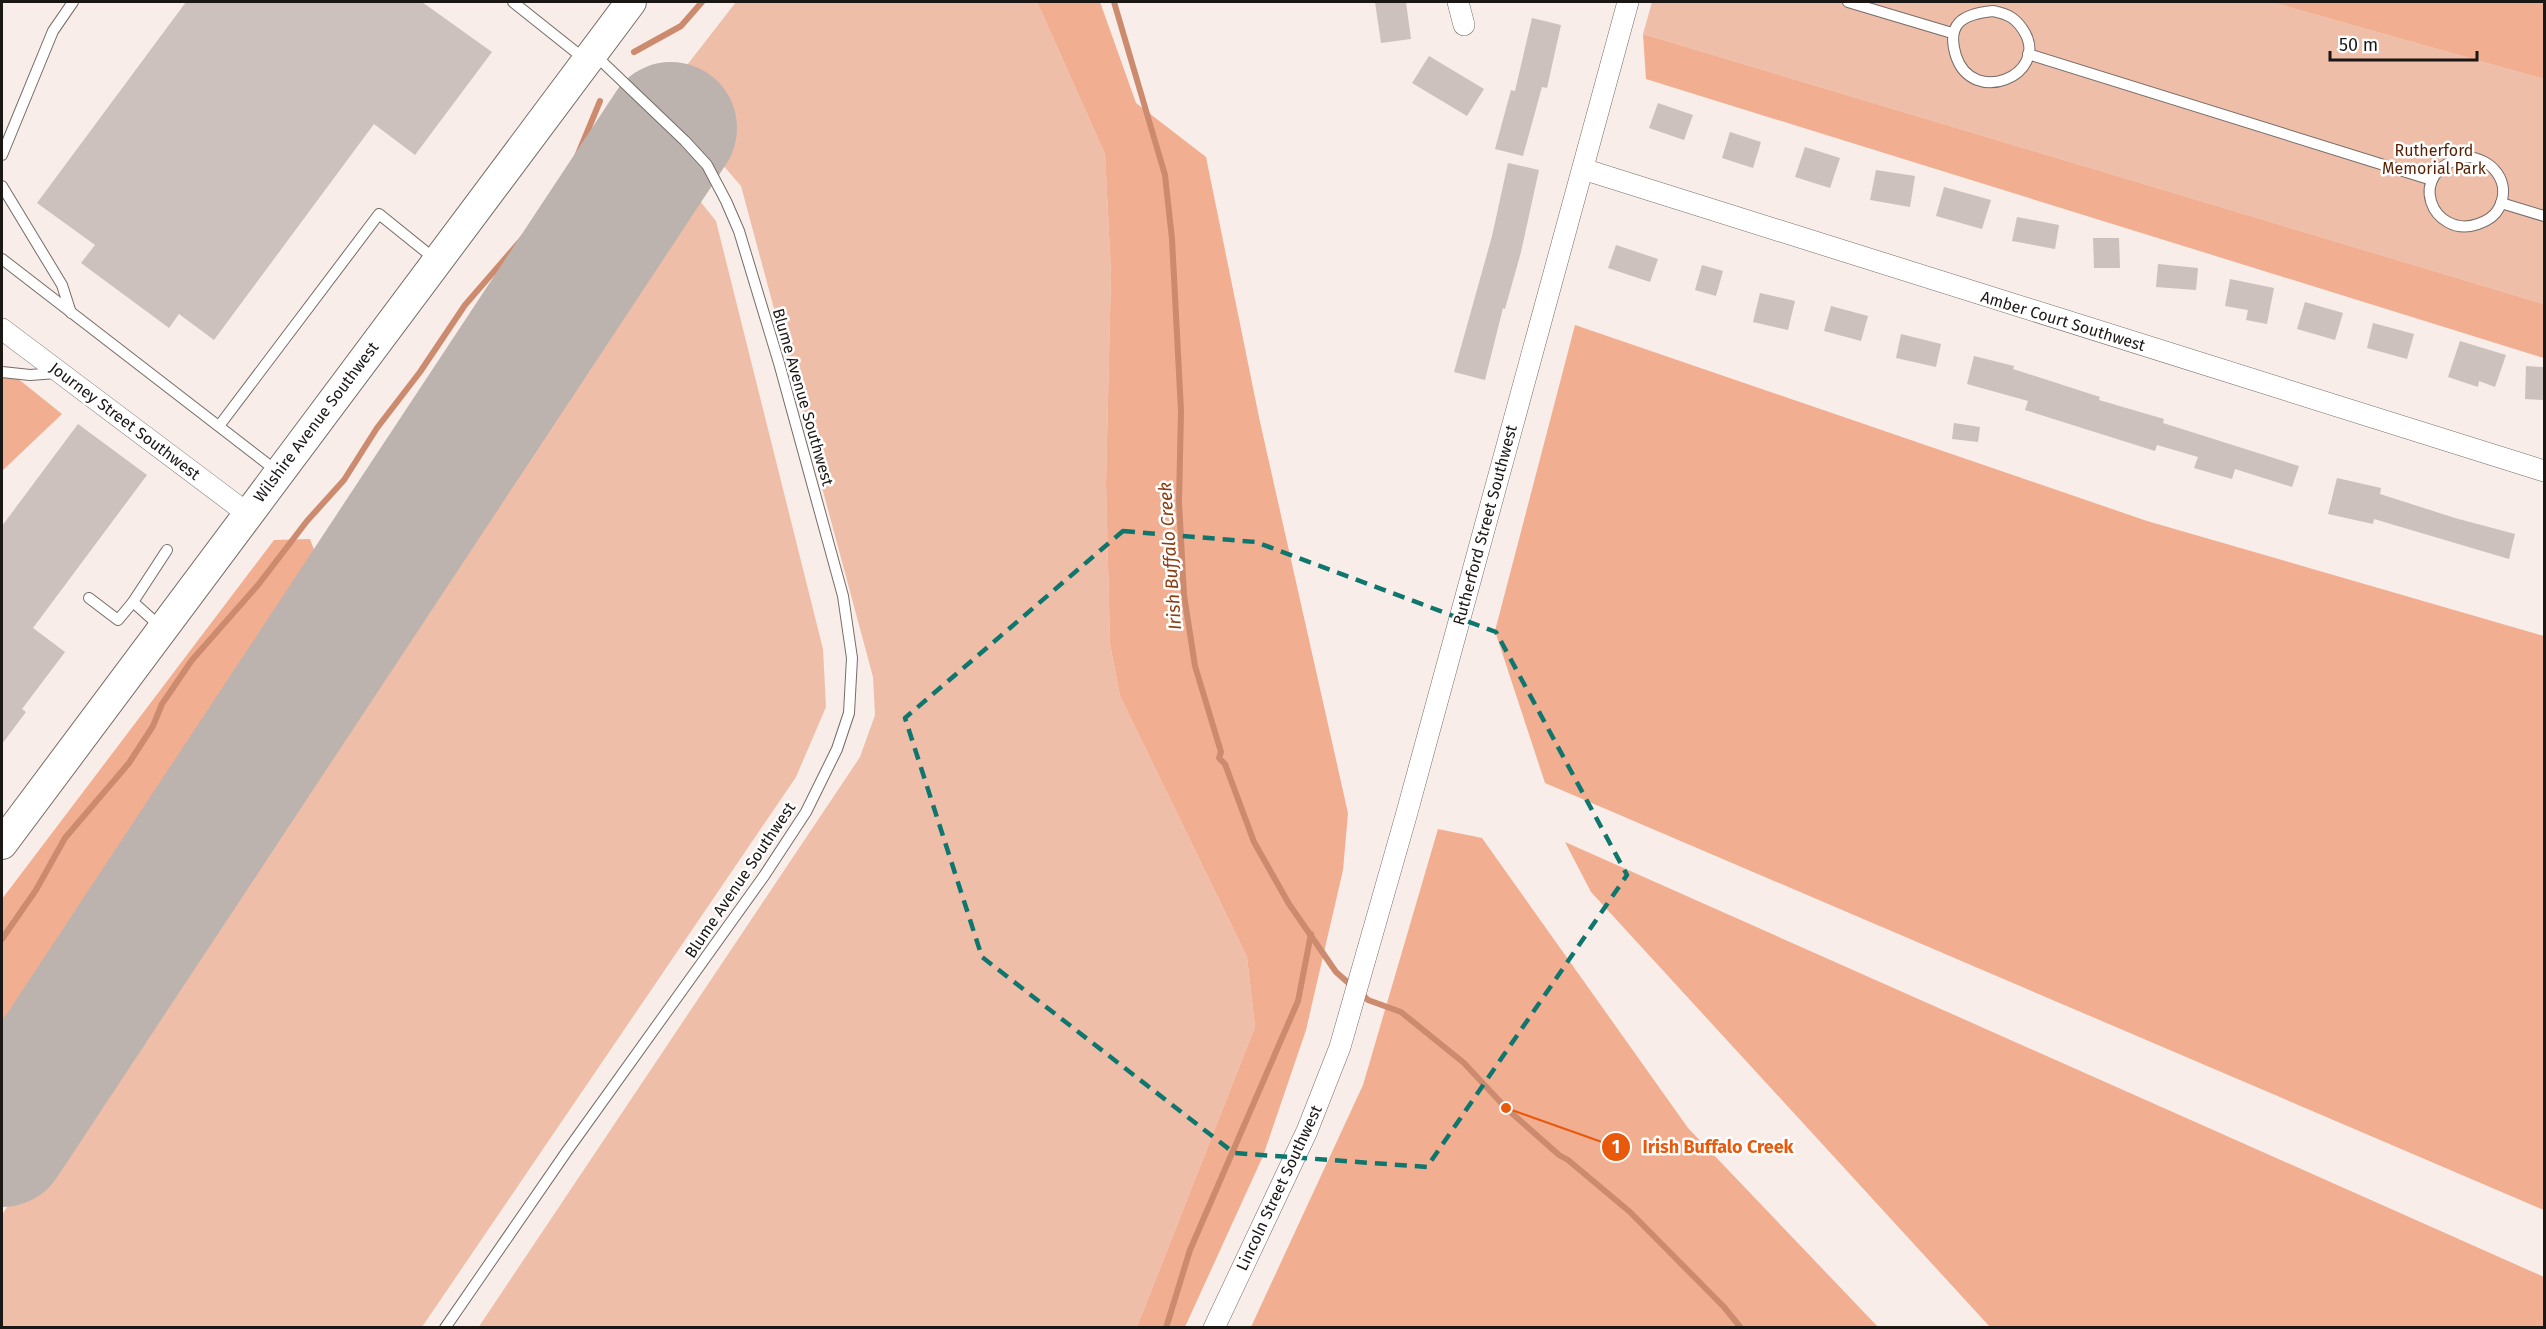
<svg xmlns="http://www.w3.org/2000/svg" width="2546" height="1329" viewBox="0 0 2546 1329" font-family="'Fira Sans',sans-serif">
<rect width="100%" height="100%" fill="#f8ede8"/>
<g fill="#eebea8">
<path d="M736 2H1037L1105 154 1111 273 1106 483 1110 644 1120 696 1247 957 1255 1027 1137 1327 478 1328 860 757 875 715 873 677 741 186 663 96Z"/>
<path d="M1652 2H2271L2544 79V304L1643 34Z"/>
<path d="M676 171 716 221 823 649 826 707 796 777 422 1327H2V1215Z"/>
</g>
<g fill="#f1ae90">
<path d="M1037 2H1100L1136 103 1206 157 1260 422 1348 813 1343 870 1306 1030 1263 1156 1185 1327H1137L1255 1027 1247 957 1120 696 1110 644 1106 483 1111 273 1105 154Z"/>
<path d="M2271 2H2544V79Z"/>
<path d="M1643 34 2544 304V358L1646 79Z"/>
<path d="M1575 325 2147 521 2544 636V1210L1545 783 1495 631Z"/>
<path d="M2 366 62 414 2 471Z"/>
<path d="M310 539 319 563 320 595 293 632 105 921 49 1004 19 1042 2 1032V899L274 540Z"/>
<path d="M1438 829 1482 838 1688 1128 1878 1327H1251L1363 1085Z"/>
<path d="M1565 842 2544 1277V1327H1990L1591 892Z"/>
</g>
<g fill="none" stroke-linecap="round" stroke-linejoin="round">
<g stroke="#cc8b6e" stroke-width="6">
<path d="M1114 2 1165 175 1172 239 1181 411 1179 502 1184 595 1195 666 1221 752 1219 758 1225 764 1254 842 1289 904 1336 972 1353 987"/>
<path d="M634 52 681 26 702 2"/>
<path d="M2 939 36 890 65 838 129 763 153 726 162 704 192 660 258 585 307 521 344 480 377 428 420 372 465 305 536 223 571 171 600 101"/>
<path d="M1361 993 1368 1000 1401 1012 1464 1063 1506 1108 1559 1155 1568 1160 1630 1212 1724 1307 1741 1328"/>
<path d="M1166 1328 1190 1250 1298 1001 1311 934"/>
</g>
<path stroke="#bcb3af" stroke-width="132" d="M2 1141 671 128"/>
</g>
<g fill="#ccc1bc">
<path d="M186 2H422L492 52 415 155 374 124 214 340 179 314 169 328 81 263 95 245 37 203Z"/>
<path d="M1375 2H1406L1411 39 1381 43Z"/>
<path d="M1532 18 1561 25 1547 88 1542 87 1523 156 1495 149 1511 90 1515 91Z"/>
<path d="M1429 56 1484 89 1467 116 1412 83Z"/>
<path d="M1658 103 1693 115 1684 140 1649 128Z"/>
<path d="M1730 132 1761 142 1753 168 1722 158Z"/>
<path d="M1805 147 1840 158 1830 188 1795 177Z"/>
<path d="M1508 163 1539 170 1521 252 1505 309 1503 308 1485 380 1454 372 1492 236Z"/>
<path d="M1876 170 1915 176 1910 207 1870 200Z"/>
<path d="M1944 187 1991 200 1982 229 1936 216Z"/>
<path d="M2017 217 2059 225 2055 249 2012 241Z"/>
<path d="M2093 238H2119L2120 268H2094Z"/>
<path d="M1616 245 1658 259 1650 282 1608 268Z"/>
<path d="M2158 264 2198 268 2196 290 2156 287Z"/>
<path d="M1702 265 1723 271 1716 296 1695 290Z"/>
<path d="M2230 279 2274 288 2267 324 2246 320 2248 310 2225 306Z"/>
<path d="M1760 293 1795 301 1788 330 1753 322Z"/>
<path d="M2305 302 2343 313 2335 340 2297 329Z"/>
<path d="M1831 306 1868 316 1861 341 1824 331Z"/>
<path d="M2373 323 2414 334 2407 359 2367 348Z"/>
<path d="M1901 334 1941 344 1936 367 1896 358Z"/>
<path d="M2460 341 2506 355 2495 387 2479 381 2478 387 2448 377Z"/>
<path d="M1974 356 2014 366 2013 369 2100 397 2099 400 2164 419 2163 423 2299 466 2292 487 2235 469 2232 479 2194 468 2198 457 2157 445 2155 451 2025 410 2028 401 1967 384Z"/>
<path d="M2526 366 2544 367V400L2525 399Z"/>
<path d="M1954 423 1980 427 1978 442 1952 439Z"/>
<path d="M78 424 147 475 33 628 65 652 22 709 26 712 2 744V526Z"/>
<path d="M2337 478 2381 488 2380 494 2455 518 2515 534 2509 559 2374 519 2373 524 2328 514Z"/>
</g>
<g fill="none" stroke-linecap="round" stroke-linejoin="round">
<g stroke="#766c68" stroke-width="12">
<g id="lane">
<path d="M513 2 587 61"/>
<path d="M1848 2 1952 33"/>
<path d="M1993 11C2009 14 2017 19 2025 33 2048 75 1973 107 1956 56 1946 24 1962 14 1993 11Z"/>
<path d="M2028 54 2432 180"/>
<path d="M2 155 53 31 73 2"/>
<path d="M2466 157C2492 158 2512 182 2499 208 2495 216 2487 221 2478 224 2433 240 2402 171 2466 157Z"/>
<path d="M2 186 62 285 71 313"/>
<path d="M2501 203 2544 216"/>
<path d="M2 259 278 472"/>
<path d="M2 372 30 375 56 373"/>
<path d="M219 426 379 214 436 260"/>
<path d="M89 598 118 620 133 602"/>
<path d="M162 628 133 602 167 550"/>
<path d="M445 1328 567 1151 764 876 806 812 837 749 849 713 852 658 843 596 779 363 739 231 726 201 707 165 685 141 595 55"/>
</g>
</g>
<g stroke="#766c68" stroke-width="22">
<g id="street">
<path d="M1458 2 1464 25"/>
<path d="M1583 169 2544 471"/>
<path d="M2 329 248 514"/>
<path d="M1214 1328 1307 1131 1340 1047 1406 816 1628 2"/>
</g>
</g>
<g stroke="#766c68" stroke-width="32">
<path id="secondary" d="M2 844 631 2"/>
</g>
<use href="#lane" stroke="#fff" stroke-width="10"/>
<use href="#street" stroke="#fff" stroke-width="21"/>
<use href="#secondary" stroke="#fff" stroke-width="30"/>
</g>
<path fill="none" stroke="#0f766e" stroke-width="4.5" stroke-dasharray="12 8" stroke-linejoin="round" d="M1123 531 1256 542 1496 632 1627 875 1427 1167 1234 1153 982 957 905 718Z"/>
<g text-anchor="middle" dominant-baseline="central" stroke-width="5" stroke-linejoin="round" paint-order="stroke">
<g font-size="16" fill="#581e00" stroke="#fff">
<text x="2434" y="150">Rutherford<tspan x="2434" dy="18">Memorial Park</tspan></text>
</g>
<g font-size="16" fill="#1b1715" stroke="#fff">
<text transform="translate(2063 321) rotate(17)">Amber Court Southwest</text>
<text transform="translate(803 397) rotate(74)">Blume Avenue Southwest</text>
<text transform="translate(125 421) rotate(37)">Journey Street Southwest</text>
<text transform="translate(316 422) rotate(-53)">Wilshire Avenue Southwest</text>
<text transform="translate(1485 525) rotate(-75)">Rutherford Street Southwest</text>
<text transform="translate(740 880) rotate(-56)">Blume Avenue Southwest</text>
<text transform="translate(1279 1188) rotate(-65)">Lincoln Street Southwest</text>
</g>
<g font-size="18" font-style="italic" fill="#8b3c11" stroke="#fff">
<text transform="translate(1170 556) rotate(-94)">Irish Buffalo Creek</text>
</g>
</g>
<path fill="none" stroke="#e8590c" stroke-width="2" d="M1506 1108L1616 1147"/>
<g fill="#e8590c" stroke="#fff" stroke-width="2">
<circle cx="1506" cy="1108" r="6"/>
<circle cx="1616" cy="1147" r="15"/>
</g>
<g font-size="18" text-anchor="middle" font-weight="bold" fill="#fff">
<text x="1616" y="1153">1</text>
</g>
<g font-size="18" text-anchor="middle" font-weight="bold" fill="#e8590c" stroke="#fff" stroke-width="5" stroke-linejoin="round" paint-order="stroke">
<text x="1718" y="1153">Irish Buffalo Creek</text>
</g>
<rect width="2546" height="1329" fill="none" stroke="#1b1715" stroke-width="6"/>
<path d="M2330 51v9h147v-9" fill="none" stroke="#1b1715" stroke-width="3"/>
<text x="2339" y="51" font-size="18" fill="#1b1715" stroke="#ffffff" stroke-width="4.5" paint-order="stroke">50 m</text>
</svg>
